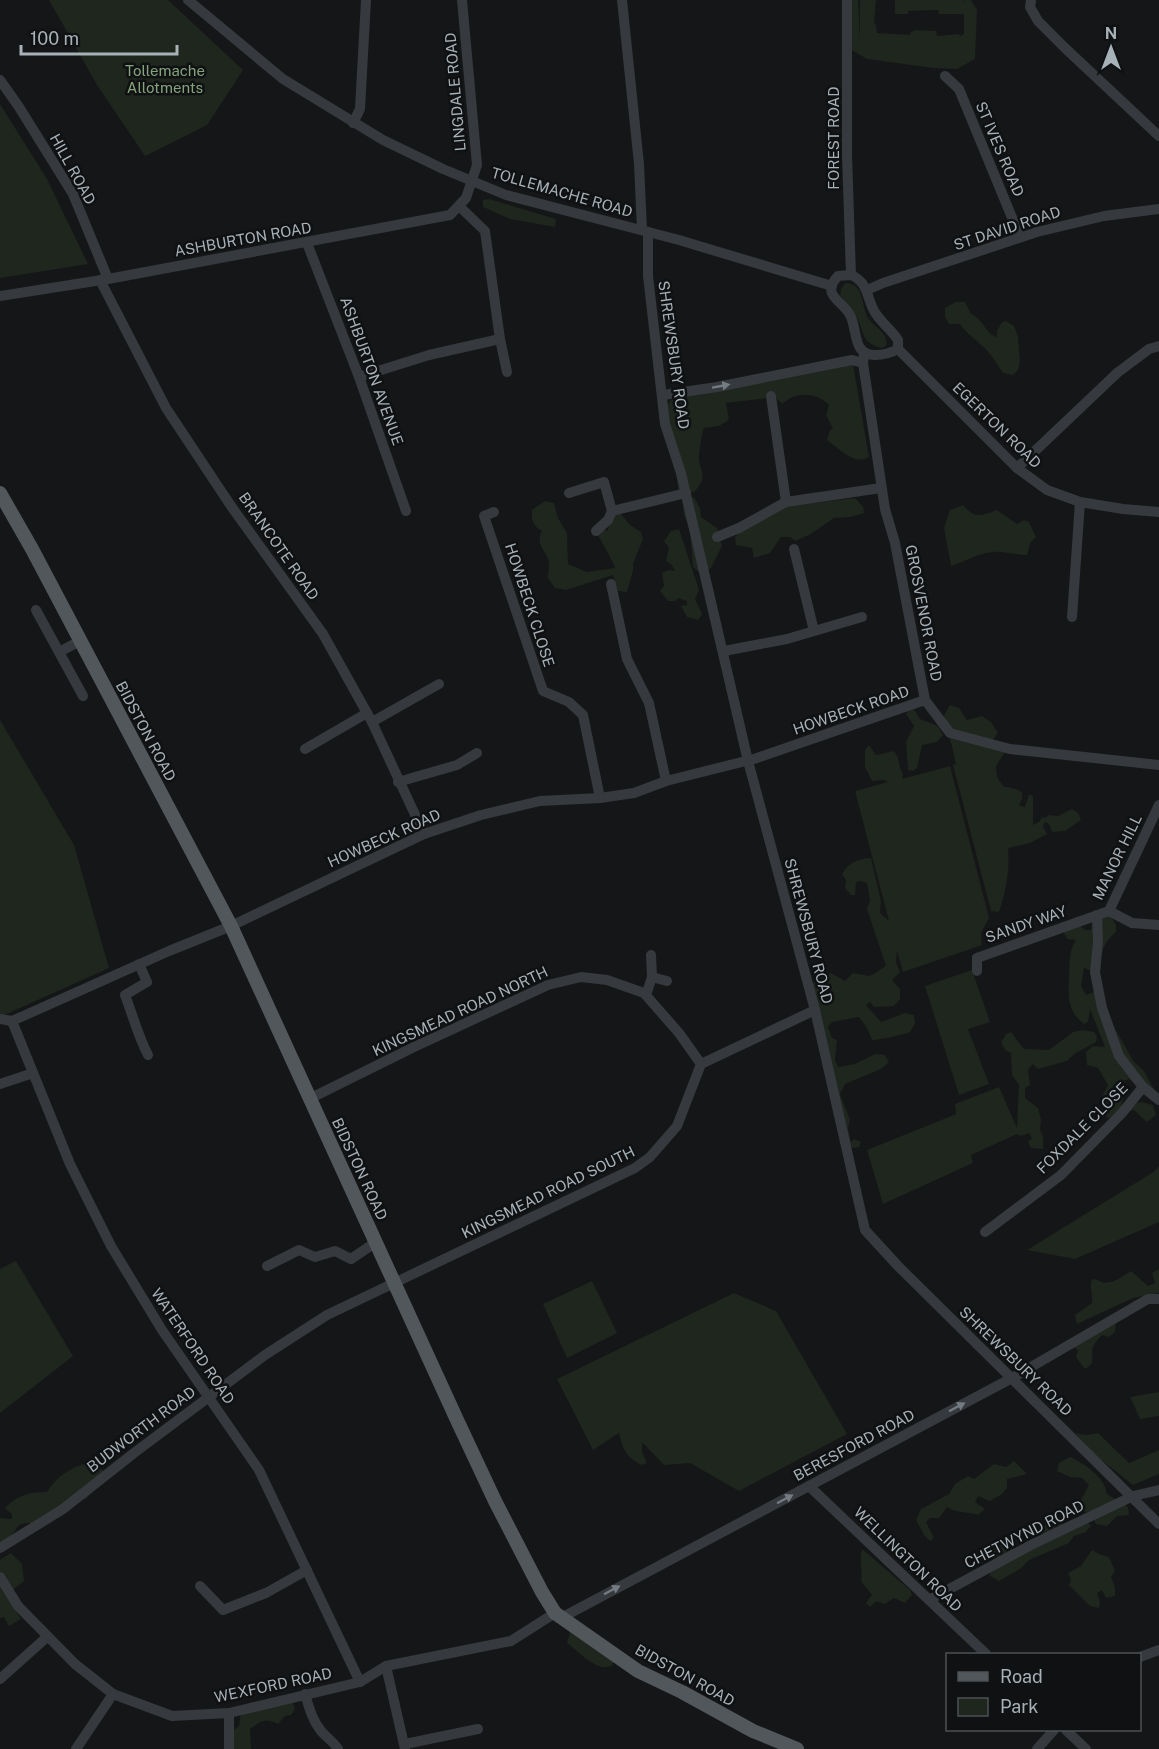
<svg xmlns="http://www.w3.org/2000/svg" width="1159" height="1749" viewBox="0 0 1159 1749" font-family="'Public Sans',sans-serif">
<rect width="100%" height="100%" fill="#151617"/>
<g fill="#1e261d">
<path d="M49 0H168L243 70 207 125 145 156 97 85Z"/>
<path d="M851 0H858L860 41V0H876L874 23 876 24 877 33 910 35 911 32 916 30 936 31 937 36 959 34 960 36 964 34V14H939L938 10 908 11V14H895V0H963L964 2V0H971L977 10 975 59 957 69 933 68 867 59 850 49Z"/>
<path d="M0 104 47 179 88 264 0 278Z"/>
<path d="M489 199 556 219 555 227 510 219 483 207V200Z"/>
<path d="M845 283C864 283 861 303 867 316 872 327 890 332 886 346L881 348C858 341 866 331 855 315 851 308 845 302 840 295L841 289Z"/>
<path d="M955 302H965L971 314C986 321 984 333 997 337V331L1002 322 1006 321 1014 326 1018 337 1020 362 1018 370 1013 375 1003 373C996 363 990 352 981 345 973 337 966 333 960 324H949L945 317V308Z"/>
<path d="M853 364 869 457C855 466 839 449 827 440L830 430 833 429 826 415 829 405C816 392 797 391 782 404L776 397 726 403 729 420 719 426 704 428C702 431 698 459 699 461 700 467 704 473 702 480 701 484 697 489 694 492L679 493 673 456 662 414 670 401 684 394Z"/>
<path d="M694 497 700 508 701 517 717 528 722 546 711 568 700 573 693 567 690 531 684 515 682 499Z"/>
<path d="M855 498 863 507 864 513 851 517 834 518 811 534 795 541 790 537H781L770 553 754 558 752 548 736 545 735 537 741 531 789 506Z"/>
<path d="M545 501 554 503 558 518 567 533 568 564 587 572 615 568C614 563 600 538 597 534L602 528 607 531 615 513 619 512 630 525 641 532 643 539 633 564V571L627 592 618 591 613 575 566 590 555 588 548 578C548 573 549 568 549 563 548 552 534 545 542 531 533 526 531 520 532 510Z"/>
<path d="M963 505C975 519 981 516 997 510L1017 524 1024 520 1029 522 1036 537 1030 543 1027 555C1016 555 1003 551 993 552 978 553 965 562 951 566L944 528 950 510Z"/>
<path d="M679 529 699 590 695 599 702 614 698 620 687 617 681 606 687 605V601L678 598 675 601H668L660 591 664 586 662 573 669 570 675 571 671 564 666 561 669 548 664 541 671 531Z"/>
<path d="M950 705 959 708 967 720 982 716 991 722 998 733 992 741 1005 752 996 766 997 777 1003 786 1016 789 1022 792V799L1019 805 1025 807 1029 794 1033 796V825L1039 822 1042 817 1045 818 1049 815 1058 816 1072 809 1078 813 1081 820 1065 831 1052 832 1049 824 1045 822 1043 826 1047 834 1030 843 1008 848C1010 870 1006 891 999 912L991 911 953 765 956 764C954 757 953 748 950 740 943 724 939 722 950 705Z"/>
<path d="M910 709H914L920 719 938 726 943 735 937 742 922 745 917 768 913 771 908 770 906 742 914 726 906 714Z"/>
<path d="M0 720 74 845 109 968 0 1017Z"/>
<path d="M869 745 876 755 894 751C900 758 898 766 903 774L902 779 950 766 989 918 981 933 982 945 903 972 897 951 896 962 900 972 892 980 900 989V999L894 1006 874 1007 870 1002 866 1005 881 1022 905 1013 914 1015 915 1024C914 1025 911 1031 910 1032 906 1034 875 1041 872 1040L867 1028 859 1017 832 1022 828 1027 832 1038 837 1040 835 1060 838 1067 855 1064 875 1054 885 1055 889 1062 881 1069 845 1084 840 1094 850 1120 848 1128 851 1142 854 1139 861 1142 859 1147 853 1148 843 1145 807 993 814 982 831 973 845 981 853 973 870 976 886 966 867 909 870 900 867 883 861 881 856 882 855 895H851L845 888 846 880 842 874C848 863 859 858 871 858L881 901 880 913 889 921 855 791 888 782 884 780 872 781 865 767V750Z"/>
<path d="M1110 915 1116 925V932C1104 942 1099 954 1101 970L1091 971 1084 968 1081 986 1086 995 1094 992 1134 1062 1144 1071 1155 1091 1145 1092 1129 1079 1123 1081 1125 1092 1121 1105 1141 1102 1153 1105 1156 1115 1147 1122 1134 1110 1107 1118 1100 1101 1108 1085 1098 1068 1087 1065 1086 1052 1093 1046 1105 1047 1090 1009 1088 1022 1084 1024C1067 1011 1068 996 1069 977 1070 963 1068 952 1076 940L1067 939 1062 929 1077 924 1085 930H1091L1092 921Z"/>
<path d="M972 970 990 1022 968 1029 989 1084 959 1095 925 986Z"/>
<path d="M1083 1030 1094 1032 1097 1036 1096 1042 1074 1054 1067 1061 1038 1069 1033 1064 1028 1070 1030 1085 1025 1088V1098L1038 1108 1041 1120 1040 1129 1043 1137V1149L1031 1148 1028 1142 1032 1138 1029 1133 1021 1136 1017 1134 971 1155 973 1163 883 1204 867 1150 956 1114 955 1104 999 1087 1017 1128 1019 1085 1012 1075 1011 1053 1005 1050 1001 1042 1006 1034 1011 1032 1024 1049 1049 1050 1073 1032Z"/>
<path d="M1159 1166V1222L1075 1259 1027 1250 1155 1171Z"/>
<path d="M16 1261 73 1356 0 1413V1269Z"/>
<path d="M1159 1269V1293L1133 1298 1077 1324 1075 1315 1092 1303C1093 1294 1089 1287 1092 1279 1096 1279 1099 1281 1102 1282 1112 1285 1123 1276 1131 1271L1148 1286 1155 1283 1152 1273Z"/>
<path d="M592 1281 617 1333 567 1358 543 1304Z"/>
<path d="M734 1293 776 1311 847 1434 739 1491 690 1463 664 1465 642 1442V1452L647 1463 642 1465C627 1459 622 1448 619 1433L593 1450 557 1379Z"/>
<path d="M1116 1323 1115 1332 1109 1337 1102 1335C1088 1351 1094 1345 1092 1363L1087 1368H1084L1076 1357 1078 1350 1072 1346Z"/>
<path d="M1159 1392V1416L1140 1419 1130 1397Z"/>
<path d="M1075 1433 1087 1435 1098 1433 1129 1463 1159 1450V1474L1133 1485 1095 1455Z"/>
<path d="M1070 1457C1085 1464 1104 1476 1107 1494L1128 1507 1129 1515 1117 1516 1107 1526 1096 1524 1090 1512 1075 1511 1089 1485 1082 1478 1070 1477 1057 1471 1059 1463Z"/>
<path d="M1014 1461 1027 1474 1007 1479V1488L1002 1494 990 1501 978 1496 975 1502 985 1509 978 1515C965 1511 959 1514 947 1507L939 1518H930L926 1522 934 1538 930 1541 924 1535 916 1520 921 1509 949 1494 955 1484 968 1476 974 1479 994 1464 1006 1467Z"/>
<path d="M90 1462 107 1473 86 1499 73 1500 41 1523H25L19 1525 10 1537 0 1544V1518L12 1519V1514L5 1508C18 1495 29 1492 47 1492 58 1475 70 1468 90 1462Z"/>
<path d="M1082 1516 1091 1526 1086 1532 1074 1536 1069 1543 1029 1560 1020 1569 999 1581 990 1576 989 1566 993 1561 992 1549 996 1541C1004 1543 1009 1548 1016 1551 1031 1543 1043 1541 1045 1522L1055 1518 1064 1524Z"/>
<path d="M862 1549 910 1590 912 1595 905 1603 894 1598 885 1604 876 1601 870 1607 866 1603 872 1595 861 1581C863 1570 859 1560 862 1549Z"/>
<path d="M1092 1550 1099 1554 1109 1557 1115 1571 1111 1577 1115 1587V1596L1106 1598 1102 1590 1097 1593 1100 1601 1099 1608 1090 1606 1069 1585 1071 1580 1068 1573 1081 1566Z"/>
<path d="M11 1553 22 1564 24 1581 14 1589 9 1588 14 1608 21 1619 9 1626 4 1617 0 1618V1560Z"/>
<path d="M571 1629 614 1660 612 1666C595 1672 580 1652 567 1643Z"/>
<path d="M292 1700 295 1709 291 1715 285 1716 278 1724C265 1717 261 1721 250 1729L251 1749H231L232 1731 239 1726 241 1713Z"/>
</g>
<g fill="none" stroke-linecap="round" stroke-linejoin="round">
<g stroke="#36393d" stroke-width="10">
<path d="M188 0 283 79 383 140 443 169 506 195 679 240 832 286"/>
<path d="M622 0 639 164 642 230"/>
<path d="M847 0V155L851 275"/>
<path d="M1031 0 1030 7 1038 21 1065 48 1159 136"/>
<path d="M945 76 959 89 1020 237"/>
<path d="M0 80 19 107 73 194 108 279"/>
<path d="M353 123 360 109 366 0"/>
<path d="M460 207 485 231 500 339 507 372"/>
<path d="M648 232V276L665 424 681 473 748 761 815 1010 865 1230 898 1266 1159 1524"/>
<path d="M307 243 359 377 406 511"/>
<path d="M851 275C870 283 866 300 876 314 883 324 892 331 898 340V349C891 353 883 355 875 355 852 355 858 330 850 315 842 300 820 295 838 276Z"/>
<path d="M100 280 166 408 231 506 323 634 372 722 424 834"/>
<path d="M867 290 883 283 1037 232 1104 216 1159 209"/>
<path d="M0 296 108 279 450 215 466 198 477 165 462 0"/>
<path d="M898 349 1017 468 1047 490 1080 502 1123 509 1159 512"/>
<path d="M864 354 863 363 885 509 895 543 925 700 950 733 1010 749 1159 765"/>
<path d="M359 377 429 355 500 339"/>
<path d="M663 395 717 387 852 360 863 363"/>
<path d="M771 396 786 502"/>
<path d="M1017 468 1117 373 1149 349 1159 346"/>
<path d="M569 493 604 482 612 511 686 493"/>
<path d="M494 512 484 516 543 691 569 702 583 715 600 798"/>
<path d="M596 531 608 520 612 511"/>
<path d="M717 537 739 528 786 502 881 488"/>
<path d="M794 549 814 631"/>
<path d="M611 584 627 659 649 703 666 781"/>
<path d="M36 610 83 696"/>
<path d="M1072 617 1080 502"/>
<path d="M724 651 787 639 862 617"/>
<path d="M59 652 80 641"/>
<path d="M372 722 439 684"/>
<path d="M305 749 367 713"/>
<path d="M398 782 457 765 477 753"/>
<path d="M1109 911 1132 923 1159 925"/>
<path d="M1097 915 1098 942 1095 972 1102 1008 1119 1056 1143 1087 1159 1100"/>
<path d="M139 964 147 982 125 995C133 1016 138 1036 148 1055"/>
<path d="M977 971V958L1109 911 1159 805"/>
<path d="M652 977 667 981"/>
<path d="M646 995 652 977 651 955"/>
<path d="M0 1019 12 1021 169 951 231 926 424 834 481 815 540 801 600 798 634 793 666 781 754 759 925 700"/>
<path d="M12 1021 70 1164 111 1246 162 1330 259 1470 360 1682"/>
<path d="M701 1064 815 1010"/>
<path d="M0 1084 33 1073"/>
<path d="M309 1099 414 1047 548 985 581 977 607 980 644 993 679 1033 701 1064"/>
<path d="M985 1232 1061 1175 1122 1113 1143 1087"/>
<path d="M267 1266 299 1250 315 1257 335 1251 351 1259 376 1242"/>
<path d="M809 1486 986 1654"/>
<path d="M0 1548 63 1509 134 1453 265 1355 327 1315 635 1168 650 1157 677 1126 701 1064"/>
<path d="M0 1577 18 1606 75 1664 113 1694 172 1716 229 1713 360 1682 386 1666 511 1641 555 1613"/>
<path d="M200 1586 223 1610 266 1593 307 1570"/>
<path d="M929 1600 1031 1545 1133 1496 1159 1490"/>
<path d="M561 1618 1012 1378 1148 1299H1159"/>
<path d="M1140 1657 1159 1650"/>
<path d="M386 1666 405 1749"/>
<path d="M0 1679 47 1637"/>
<path d="M305 1694C309 1707 312 1720 321 1731 327 1738 333 1741 338 1749"/>
<path d="M229 1713V1749"/>
<path d="M1066 1730 1086 1749"/>
<path d="M405 1744 478 1729"/>
<path d="M76 1749 113 1694"/>
<path d="M1037 1749 1054 1730"/>
</g>
<path stroke="#52575c" stroke-width="14" d="M0 493 32 549 231 926 457 1420 495 1501 542 1592 555 1613 638 1671 682 1692 753 1731 797 1749"/>
</g>
<defs><path id="oneway-solid" d="M-6-.8H1V-3.2L6.5 0L1 3.2V.8H-6Z" transform="scale(1.5)"/></defs>
<g fill="#747b81">
<use href="#oneway-solid" transform="translate(721 386) rotate(-10)"/>
<use href="#oneway-solid" transform="translate(957 1407) rotate(-28)"/>
<use href="#oneway-solid" transform="translate(785 1499) rotate(-28)"/>
<use href="#oneway-solid" transform="translate(612 1590) rotate(-28)"/>
</g>
<g text-anchor="middle" dominant-baseline="central" stroke-width="5" stroke-linejoin="round" paint-order="stroke">
<g font-size="15" fill="#85a47d" stroke="#101112">
<text x="165" y="70">Tollemache<tspan x="165" dy="17">Allotments</tspan></text>
</g>
<g font-size="15" fill="#a7b1b8" stroke="#101112">
<text transform="translate(455 92) rotate(-95)">LINGDALE ROAD</text>
<text transform="translate(833 138) rotate(-90)">FOREST ROAD</text>
<text transform="translate(1000 149) rotate(67)">ST IVES ROAD</text>
<text transform="translate(73 169) rotate(61)">HILL ROAD</text>
<text transform="translate(562 192) rotate(16)">TOLLEMACHE ROAD</text>
<text transform="translate(1007 228) rotate(-18)">ST DAVID ROAD</text>
<text transform="translate(243 239) rotate(-10)">ASHBURTON ROAD</text>
<text transform="translate(674 355) rotate(82)">SHREWSBURY ROAD</text>
<text transform="translate(372 371) rotate(70)">ASHBURTON AVENUE</text>
<text transform="translate(997 425) rotate(44)">EGERTON ROAD</text>
<text transform="translate(279 546) rotate(55)">BRANCOTE ROAD</text>
<text transform="translate(530 605) rotate(72)">HOWBECK CLOSE</text>
<text transform="translate(924 613) rotate(79)">GROSVENOR ROAD</text>
<text transform="translate(851 710) rotate(-19)">HOWBECK ROAD</text>
<text transform="translate(146 731) rotate(62)">BIDSTON ROAD</text>
<text transform="translate(384 838) rotate(-24)">HOWBECK ROAD</text>
<text transform="translate(1117 857) rotate(-64)">MANOR HILL</text>
<text transform="translate(1026 924) rotate(-19)">SANDY WAY</text>
<text transform="translate(809 931) rotate(75)">SHREWSBURY ROAD</text>
<text transform="translate(460 1011) rotate(-25)">KINGSMEAD ROAD NORTH</text>
<text transform="translate(1082 1128) rotate(-45)">FOXDALE CLOSE</text>
<text transform="translate(360 1169) rotate(65)">BIDSTON ROAD</text>
<text transform="translate(548 1192) rotate(-26)">KINGSMEAD ROAD SOUTH</text>
<text transform="translate(193 1346) rotate(56)">WATERFORD ROAD</text>
<text transform="translate(1016 1361) rotate(44)">SHREWSBURY ROAD</text>
<text transform="translate(141 1429) rotate(-37)">BUDWORTH ROAD</text>
<text transform="translate(854 1445) rotate(-28)">BERESFORD ROAD</text>
<text transform="translate(1024 1534) rotate(-27)">CHETWYND ROAD</text>
<text transform="translate(908 1559) rotate(44)">WELLINGTON ROAD</text>
<text transform="translate(685 1675) rotate(29)">BIDSTON ROAD</text>
<text transform="translate(273 1685) rotate(-12)">WEXFORD ROAD</text>
</g>
</g>
<rect x="946" y="1653" width="195" height="78" fill="#101112" stroke="#4c5154" stroke-width="1.5"/>
<rect x="958" y="1672" width="30" height="9" fill="#52575c" stroke="#4c5154" stroke-width="1.5"/>
<text x="1000" y="1683" font-size="18" fill="#a7b1b8">Road</text>
<rect x="958" y="1698" width="30" height="18" fill="#1e261d" stroke="#4c5154" stroke-width="1.5"/>
<text x="1000" y="1713" font-size="18" fill="#a7b1b8">Park</text>
<g transform="translate(1111 48)" stroke="#101112" stroke-width="4.5" paint-order="stroke">
<path d="M0-4.5L10 22L0 15L-10 22Z" fill="#a7b1b8"/>
<text y="-9" font-size="16" font-weight="bold" text-anchor="middle" fill="#a7b1b8">N</text>
</g>
<path d="M21 45v9h156v-9" fill="none" stroke="#a7b1b8" stroke-width="3"/>
<text x="30" y="45" font-size="18" fill="#a7b1b8" stroke="#101112" stroke-width="4.5" paint-order="stroke">100 m</text>
</svg>
